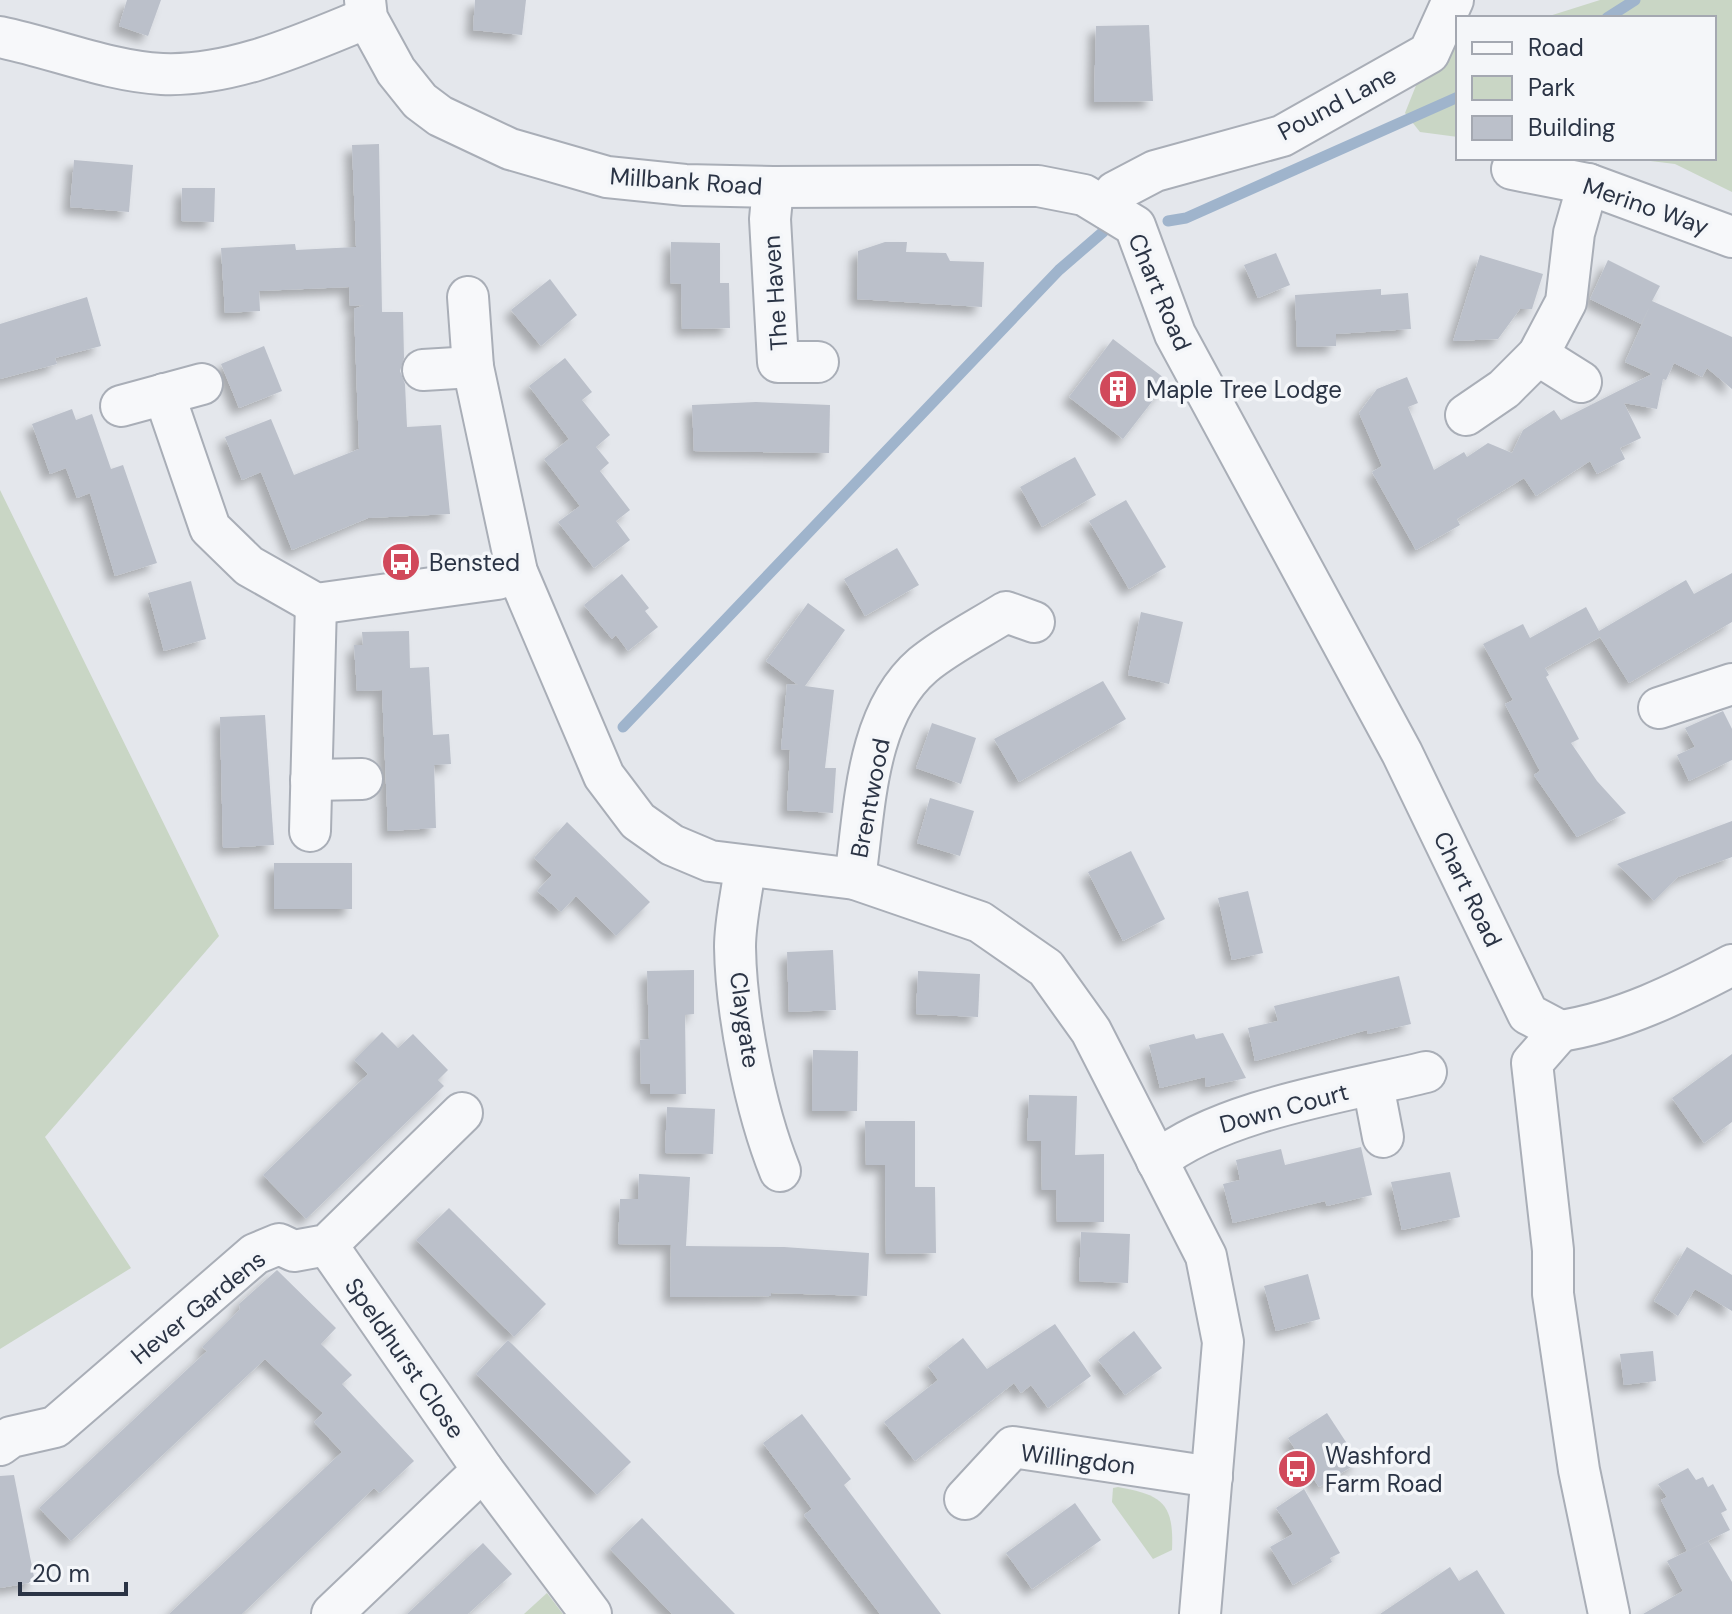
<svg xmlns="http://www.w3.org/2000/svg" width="1732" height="1614" viewBox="0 0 1732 1614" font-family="'DM Sans',sans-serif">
<defs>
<filter id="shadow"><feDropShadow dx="-7" dy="7" stdDeviation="4" flood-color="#0004"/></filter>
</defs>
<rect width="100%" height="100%" fill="#e4e7ec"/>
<g fill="#c9d6c5">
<path d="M1600 0H1732V192L1675 164 1626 158H1714V18H1543Z"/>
<path d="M1458 44V137L1420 132 1405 113 1429 53Z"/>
<path d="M0 490 219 936 45 1137 131 1268 0 1349Z"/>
<path d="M1118 1487C1163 1495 1174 1504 1172 1550L1153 1559 1112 1502 1113 1488Z"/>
<path d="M547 1593 563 1614H524Z"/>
</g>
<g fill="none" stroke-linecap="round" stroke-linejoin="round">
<g stroke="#9fb4cc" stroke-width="11">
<path d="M1607 18 1635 0"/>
<path d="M1168 221 1186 218 1458 97"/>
<path d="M623 727 1059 270 1103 232"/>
</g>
</g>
<g fill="#bbc0ca" filter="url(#shadow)">
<path d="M127 0H161L148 36 119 26Z"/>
<path d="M475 0H526L522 35 473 30Z"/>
<path d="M1149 25 1153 101 1094 102 1096 26Z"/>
<path d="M379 144 382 312H403L404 358 400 371 405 384 407 427 441 425 450 514 368 518 292 550 261 472 242 480 225 437 271 419 294 475 359 449 354 309 364 305 350 306 349 287 259 291 260 311 225 313 221 248 295 244 296 250 356 247 352 145Z"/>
<path d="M74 160 133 165 129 212 70 207Z"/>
<path d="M182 188H215L214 222 181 221Z"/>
<path d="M671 242 720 243V283H729L730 328 682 329 681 284 670 283Z"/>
<path d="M885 242H907L906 252 946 253 950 261 984 262 982 307 857 299 858 251Z"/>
<path d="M1276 253 1290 285 1258 298 1244 265Z"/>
<path d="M1480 255 1543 274 1532 309H1520L1498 339 1453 341Z"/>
<path d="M1608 260 1660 286 1652 301 1732 337V389L1707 368 1702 377 1674 363 1666 380 1663 379 1657 409 1624 403 1641 438 1620 448 1625 459 1597 474 1590 461 1536 496 1524 478 1457 519 1460 525 1416 550 1372 472 1382 466 1359 413 1377 389 1407 377 1418 403 1408 407 1434 470 1464 452 1467 457 1488 443 1512 453 1523 430 1554 410 1561 420 1652 374 1625 362 1649 308 1641 324 1590 299Z"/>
<path d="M550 279 577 315 541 346 511 310Z"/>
<path d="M1381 289V295L1408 293 1411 329 1336 334V346L1297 347 1295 295Z"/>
<path d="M87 297 101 346 55 358 57 364 0 379V324Z"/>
<path d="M1113 339 1168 381 1123 439 1069 397Z"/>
<path d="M264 346 282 391 239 408 221 364Z"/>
<path d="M565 358 592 392 582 400 610 435 596 447 609 463 600 471 630 510 616 521 630 540 594 568 558 522 580 506 544 459 569 439 529 386Z"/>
<path d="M756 402 830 405 829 453 694 451 692 405Z"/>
<path d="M72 409 76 420 92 414 111 469 123 465 157 563 115 576 90 493 77 498 66 468 50 474 32 424Z"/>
<path d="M1075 457 1096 495 1042 527 1020 487Z"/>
<path d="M1126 500 1166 567 1129 589 1089 521Z"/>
<path d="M897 548 919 585 865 616 844 579Z"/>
<path d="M1732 573V622L1629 683 1600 637 1545 668 1549 675 1546 677 1579 739 1571 743 1597 781 1626 813 1577 837 1534 775 1540 771 1505 704 1513 700 1483 644 1523 624 1530 638 1586 607 1599 631 1686 580 1694 594Z"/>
<path d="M622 574 649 608 645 611 658 627 628 651 616 635 612 639 584 605Z"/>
<path d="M191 581 206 639 164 651 148 593Z"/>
<path d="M808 603 845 630 805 686 834 690 825 768H836L833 813 787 810 790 750 781 749 787 684 798 685 766 661Z"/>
<path d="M1141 612 1183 622 1169 684 1128 675Z"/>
<path d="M409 631 410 668 429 667 433 735 449 734 451 764 434 765 436 828 388 831 382 690 357 691 354 645H363L362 632Z"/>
<path d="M1103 681 1126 719 1019 782 994 739Z"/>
<path d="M1723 711 1732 729V760L1689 781 1677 755 1695 747 1685 728Z"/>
<path d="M265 715 274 845 223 848 220 717Z"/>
<path d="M932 723 976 738 961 784 916 768Z"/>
<path d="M930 798 974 811 960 856 917 843Z"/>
<path d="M1732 821V857L1678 877 1654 901 1617 864Z"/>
<path d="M567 822 650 902 616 936 576 896 561 912 537 891 552 875 534 858Z"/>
<path d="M1131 851 1165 919 1123 941 1088 872Z"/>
<rect x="274" y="863" width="78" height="46"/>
<path d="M1248 891 1263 953 1232 960 1218 898Z"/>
<path d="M833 950 836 1010 789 1012 787 952Z"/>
<path d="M694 970V1014L685 1015 686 1094H650V1084H641L640 1040 649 1039 647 971Z"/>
<path d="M918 971 980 974 978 1017 916 1014Z"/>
<path d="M1399 976 1411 1024 1368 1034 1367 1030 1255 1061 1248 1028 1278 1021 1274 1006Z"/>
<path d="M382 1032 398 1048 413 1034 448 1070 438 1080 444 1086 306 1219 263 1175 368 1074 354 1060Z"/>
<path d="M1223 1033 1246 1078 1206 1087 1205 1077 1160 1088 1149 1045 1194 1034 1196 1039Z"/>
<path d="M813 1050 858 1051 857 1111H812Z"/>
<path d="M1732 1054V1122L1704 1143 1672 1098Z"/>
<path d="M1029 1095 1077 1096 1075 1155 1104 1154V1222H1057L1056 1190H1042L1041 1141 1027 1140Z"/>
<path d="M667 1107 715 1109 713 1154 665 1153Z"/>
<path d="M865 1121H915V1187H935L936 1253 886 1254 885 1165H866Z"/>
<path d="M1361 1147 1372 1195 1327 1206 1325 1201 1233 1223 1223 1184 1240 1180 1236 1160 1281 1149 1285 1165Z"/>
<path d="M1450 1172 1460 1217 1402 1230 1391 1182Z"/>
<path d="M639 1174 690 1177 686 1246 784 1247 869 1253 867 1296 771 1293V1296L670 1297 671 1245 618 1244 620 1199H638Z"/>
<path d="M449 1208 546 1304 514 1337 416 1240Z"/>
<path d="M1081 1232 1130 1234 1128 1283 1079 1281Z"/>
<path d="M1687 1247 1732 1275V1311L1695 1289 1678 1316 1654 1301Z"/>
<path d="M277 1270 336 1328 321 1344 352 1375 342 1384 414 1461 380 1493 374 1488 242 1614H169L342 1452 314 1422 323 1413 265 1359 71 1541 39 1508 207 1351 202 1347 240 1309 239 1304Z"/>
<path d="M1308 1274 1320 1319 1276 1331 1264 1286Z"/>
<path d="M1055 1324 1091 1376 1048 1408 1031 1385 1021 1393 1014 1383 915 1461 884 1422 938 1380 928 1366 963 1338 987 1369Z"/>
<path d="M1134 1331 1162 1368 1125 1395 1098 1360Z"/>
<path d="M508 1340 631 1462 597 1495 476 1374Z"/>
<path d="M1653 1351 1656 1381 1624 1385 1620 1354Z"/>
<path d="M1327 1413 1359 1462 1319 1487 1288 1438Z"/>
<path d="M802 1414 851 1479 844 1485 941 1614H880L804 1515 812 1509 763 1443Z"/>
<path d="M1688 1468 1696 1480 1703 1477 1708 1487 1713 1484 1727 1510 1721 1513 1730 1530 1687 1551 1661 1500 1667 1497 1658 1484Z"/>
<path d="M14 1475 35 1582 0 1588V1476Z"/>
<path d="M1304 1489 1340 1553 1330 1558 1332 1562 1293 1585 1270 1547 1293 1534 1276 1508Z"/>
<path d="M1075 1503 1101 1540 1032 1589 1006 1553Z"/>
<path d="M642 1518 691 1569 735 1614H672L645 1586 610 1549Z"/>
<path d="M1708 1541 1732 1582V1614H1643L1683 1591 1667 1561Z"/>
<path d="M483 1543 512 1574 468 1614H407Z"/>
<path d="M1450 1567 1459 1581 1477 1570 1505 1614H1380Z"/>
</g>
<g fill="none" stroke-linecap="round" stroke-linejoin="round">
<g stroke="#a9aeb7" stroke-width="44">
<g id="minor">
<path d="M365 0 367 18 396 71 420 101 440 116 510 149 607 177 685 185 773 187 1038 186 1084 195 1135 226 1175 334 1402 753 1528 1014 1560 1031"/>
<path d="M0 37C53 48 108 71 162 74 232 77 303 44 367 18"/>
<path d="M1512 169 1588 184 1732 237"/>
<path d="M773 187 770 219 778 362H818"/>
<path d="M1108 209 1115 192 1155 171 1282 136 1429 53 1453 0"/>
<path d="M468 297 473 367 517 572 604 776 638 821 672 845 710 861 855 879 980 922 1046 968 1091 1031 1206 1256 1223 1342 1200 1614"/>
<path d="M1538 355 1581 382"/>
<path d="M423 370 473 367"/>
<path d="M164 394 210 528 249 566 316 604 497 579 517 572"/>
<path d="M121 406 202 384"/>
<path d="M1466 415 1504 389 1538 355 1566 302 1574 233 1588 184"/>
<path d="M1659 708 1732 684"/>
<path d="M311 780 362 779"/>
<path d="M310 831 316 604"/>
<path d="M745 867C742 893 735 921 735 947 736 1013 755 1109 780 1171"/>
<path d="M855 879C865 810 865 715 923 665 947 645 979 629 1006 612L1034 622"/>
<path d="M1560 1031 1532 1063 1553 1250V1294L1579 1470 1609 1614"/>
<path d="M1560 1031C1620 1022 1679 993 1732 965"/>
<path d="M1373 1085 1383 1137"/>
<path d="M1157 1161C1221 1110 1344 1092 1426 1072"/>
<path d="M327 1245 483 1470 591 1614"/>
<path d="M0 1445 11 1437 55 1427 255 1254 279 1244 294 1251 327 1245 462 1113"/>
<path d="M965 1499 1013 1447 1212 1477"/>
<path d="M332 1614 483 1470"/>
</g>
</g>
<use href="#minor" stroke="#f7f8fa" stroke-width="40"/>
</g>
<defs>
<g id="building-disc" transform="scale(2)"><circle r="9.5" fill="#d1495b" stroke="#f4f6f9"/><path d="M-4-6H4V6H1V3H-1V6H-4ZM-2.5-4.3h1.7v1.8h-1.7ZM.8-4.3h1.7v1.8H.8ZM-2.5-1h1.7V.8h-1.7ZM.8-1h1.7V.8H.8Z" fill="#fff"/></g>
<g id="bus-disc" transform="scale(2)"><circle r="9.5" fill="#d1495b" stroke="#f4f6f9"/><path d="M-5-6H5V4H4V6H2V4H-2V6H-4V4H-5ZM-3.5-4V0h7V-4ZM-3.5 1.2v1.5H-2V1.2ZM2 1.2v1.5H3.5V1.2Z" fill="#fff"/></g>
</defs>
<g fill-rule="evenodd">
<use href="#building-disc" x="1118" y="389"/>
<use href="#bus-disc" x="401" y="562"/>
<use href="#bus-disc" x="1297" y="1469"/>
</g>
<g text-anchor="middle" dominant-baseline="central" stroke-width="7" stroke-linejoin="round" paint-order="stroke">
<g font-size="24" fill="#2b3445" stroke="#f4f6f9">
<text transform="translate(1337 103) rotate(-28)">Pound Lane</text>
<text transform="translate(686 181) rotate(4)">Millbank Road</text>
<text transform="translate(1646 206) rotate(19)">Merino Way</text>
<text transform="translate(1160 292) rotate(67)">Chart Road</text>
<text transform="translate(775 293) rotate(-94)">The Haven</text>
<text transform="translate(870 798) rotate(-79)">Brentwood</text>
<text transform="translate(1468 889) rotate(64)">Chart Road</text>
<text transform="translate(745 1020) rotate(82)">Claygate</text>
<text transform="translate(1284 1108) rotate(-15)">Down Court</text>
<text transform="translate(198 1307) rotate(-39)">Hever Gardens</text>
<text transform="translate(405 1358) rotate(55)">Speldhurst Close</text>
<text transform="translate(1078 1459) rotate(7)">Willingdon</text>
</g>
<g font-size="24" fill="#2b3445" stroke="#f4f6f9" text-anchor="start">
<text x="1146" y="389">Maple Tree Lodge</text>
<text x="429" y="562">Bensted</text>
<text x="1325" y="1455">Washford<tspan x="1325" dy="28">Farm Road</tspan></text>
</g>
</g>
<rect x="1456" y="16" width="260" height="144" fill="#f4f6f9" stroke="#a4a8b1" stroke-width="2"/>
<rect x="1472" y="42" width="40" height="12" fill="#f7f8fa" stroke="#a4a8b1" stroke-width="2"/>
<text x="1528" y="56" font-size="24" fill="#2b3445">Road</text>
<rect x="1472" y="76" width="40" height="24" fill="#c9d6c5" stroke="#a4a8b1" stroke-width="2"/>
<text x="1528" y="96" font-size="24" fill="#2b3445">Park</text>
<rect x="1472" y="116" width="40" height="24" fill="#bbc0ca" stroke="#a4a8b1" stroke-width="2"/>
<text x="1528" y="136" font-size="24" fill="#2b3445">Building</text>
<path d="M20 1582v12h106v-12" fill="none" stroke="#2b3445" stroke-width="4"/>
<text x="32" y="1582" font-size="24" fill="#2b3445" stroke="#f4f6f9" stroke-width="6" paint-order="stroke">20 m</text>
</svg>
